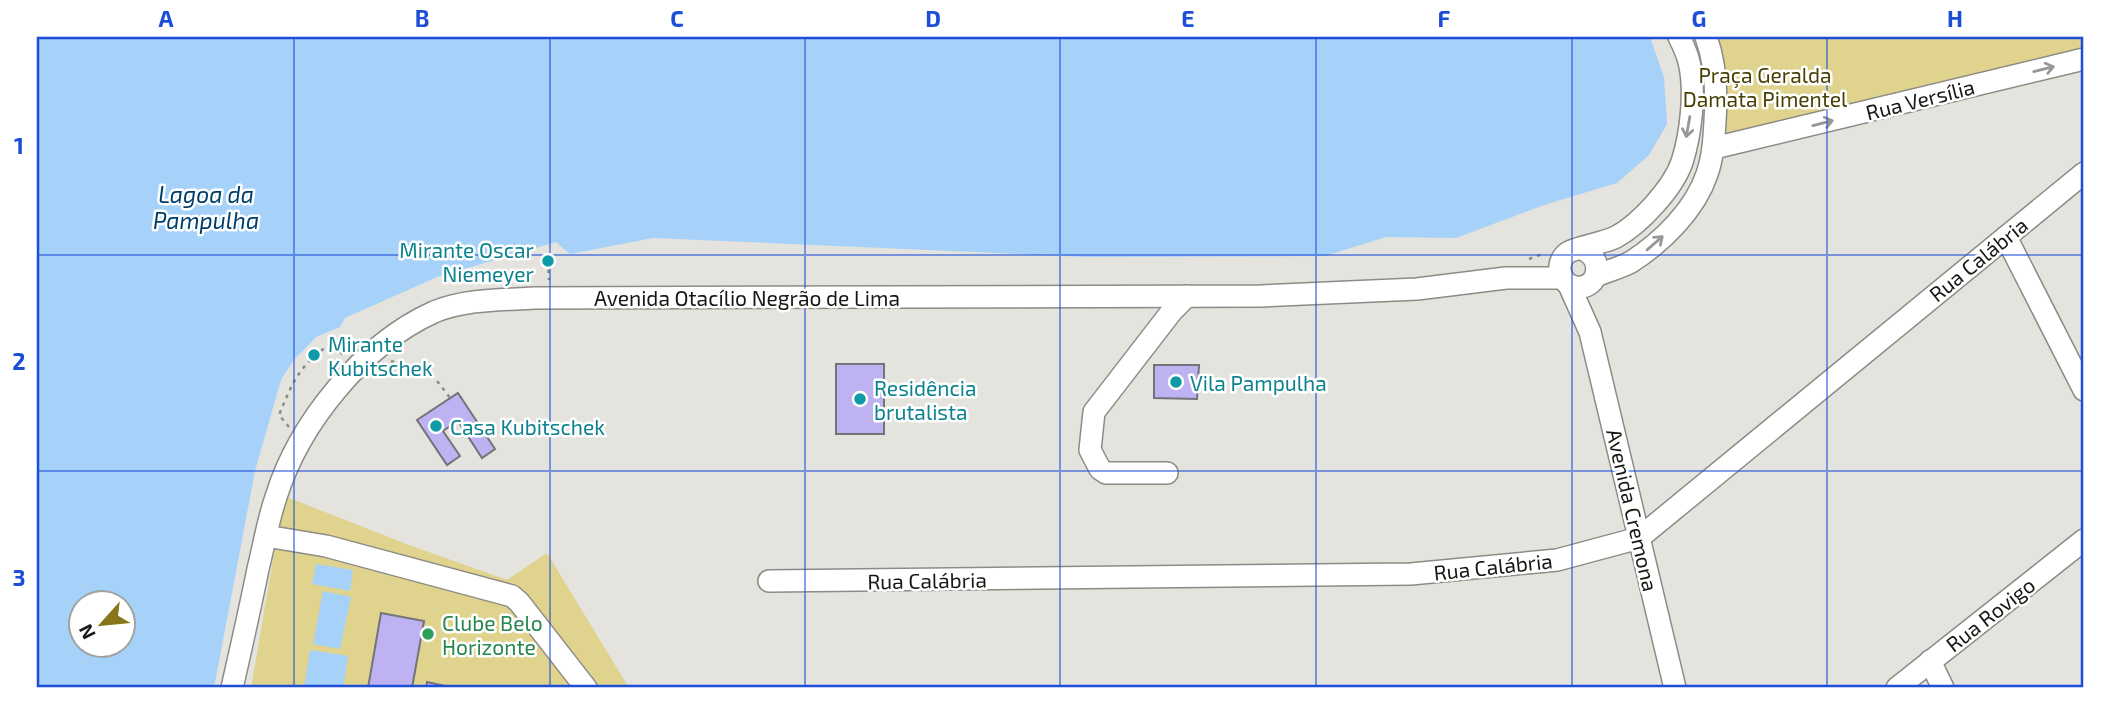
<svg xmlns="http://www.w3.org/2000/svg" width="2121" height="725" viewBox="0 0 2121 725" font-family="'Exo 2',sans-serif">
<rect width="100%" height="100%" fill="#e4e3dd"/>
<g fill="#dfd38d">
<path d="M1699 37H2084V53L1711 153 1716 103Z"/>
<path d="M284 496 409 545 507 580 547 553 629 688H251Z"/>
</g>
<g fill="#a6d2fa" fill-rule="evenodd">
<path d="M37 37H1650L1664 77 1667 124 1649 155 1617 183 1544 205 1456 238 1386 237 1325 256 1086 257 653 238 570 254 556 242 437 277 345 318 340 327 316 337 293 361 281 380 255 471 214 688H37ZM80 602H122V644H80Z"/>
<path d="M316 564 353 570 350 591 312 584Z"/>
<path d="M323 591 351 597 340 649 313 644Z"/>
<path d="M310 650 348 656 343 688H304Z"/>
</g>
<g fill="#beb2f3" stroke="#747378" stroke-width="2">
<rect x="836" y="364" width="48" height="70"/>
<path d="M1154 365H1199L1197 399 1154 398Z"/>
<path d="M458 393 495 449 482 458 458 421 443 431 460 456 447 465 417 420Z"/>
<path d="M381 613 424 621 412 688H368Z"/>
<path d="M427 682 454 688H426Z"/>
</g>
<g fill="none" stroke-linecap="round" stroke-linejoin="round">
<g stroke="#8c8b85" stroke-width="24">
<g id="minor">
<path d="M1714 148 2084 59"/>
<path d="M2006 237 2084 390"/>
<path d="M1581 249C1605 256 1600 290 1576 287 1561 285 1554 265 1566 254 1572 248 1604 243 1616 237 1640 224 1673 188 1682 162 1691 134 1696 90 1689 62 1687 53 1683 45 1679 37"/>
<path d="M1596 276C1607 271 1620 268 1631 262 1662 242 1695 210 1707 174 1713 157 1714 139 1715 121 1717 93 1716 64 1706 37"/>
<path d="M1569 285 1590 332 1675 688"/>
<path d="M1167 473H1106L1100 469 1090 450 1094 412 1172 311 1187 296"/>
<path d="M266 536 326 546 512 596 519 602 586 688"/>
<path d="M769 581 1411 574 1557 560 1639 538 2084 173"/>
<path d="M1930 661 1943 688"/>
<path d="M232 688C241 648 250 609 258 569 264 545 268 520 276 497 299 423 363 344 434 312 465 299 501 300 534 298L1261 296 1417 289 1506 278H1563"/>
<path d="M1897 688 2084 540"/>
</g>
</g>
<g stroke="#8c8c87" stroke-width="2.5" stroke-dasharray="3.5 5" stroke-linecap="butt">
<path d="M1529 259 1545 253"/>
<path d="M548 261 549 280"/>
<path d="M391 361 412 368 434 377 450 398"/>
<path d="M289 427 279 415C293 381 300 364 332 343L344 356"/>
</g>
<use href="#minor" stroke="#fff" stroke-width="21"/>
</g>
<defs><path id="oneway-shaft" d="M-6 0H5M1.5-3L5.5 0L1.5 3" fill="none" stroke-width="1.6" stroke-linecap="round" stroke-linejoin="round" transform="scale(1.75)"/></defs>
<g stroke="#979796">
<use href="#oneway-shaft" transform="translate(2044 69) rotate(-14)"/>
<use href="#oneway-shaft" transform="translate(1823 123) rotate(-14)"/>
<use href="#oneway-shaft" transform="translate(1688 127) rotate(100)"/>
<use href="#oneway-shaft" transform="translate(1655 243) rotate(-41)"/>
</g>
<path fill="none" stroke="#1d4ed8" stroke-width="2" stroke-opacity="0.55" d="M294 37V688M550 37V688M805 37V688M1060 37V688M1316 37V688M1572 37V688M1827 37V688M37 255H2084M37 471H2084"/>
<g fill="#0f9aa8" stroke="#fff" stroke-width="2.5">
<circle cx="548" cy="261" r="7"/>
<circle cx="314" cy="355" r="7"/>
<circle cx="1176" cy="382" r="7"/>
<circle cx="860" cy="399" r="7"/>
<circle cx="436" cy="426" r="7"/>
</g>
<circle fill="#2e9e5b" stroke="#fff" stroke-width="2.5" cx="428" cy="634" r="7"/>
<g text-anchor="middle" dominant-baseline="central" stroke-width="5" stroke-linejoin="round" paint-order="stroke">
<g font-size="21" fill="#483f04" stroke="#fff">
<text x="1765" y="74">Praça Geralda<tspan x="1765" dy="24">Damata Pimentel</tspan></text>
</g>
<g font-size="21" fill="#171715" stroke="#fff">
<text transform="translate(1920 99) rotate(-14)">Rua Versília</text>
<text transform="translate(1978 259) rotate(-39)">Rua Calábria</text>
<text x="747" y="297">Avenida Otacílio Negrão de Lima</text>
<text transform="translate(1633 510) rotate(77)">Avenida Cremona</text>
<text transform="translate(1493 566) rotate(-6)">Rua Calábria</text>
<text transform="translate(927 580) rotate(-1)">Rua Calábria</text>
<text transform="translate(1990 614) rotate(-38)">Rua Rovigo</text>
</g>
<g font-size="21" fill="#0d838f" stroke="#fff" text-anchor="start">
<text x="534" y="249" text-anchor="end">Mirante Oscar<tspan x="534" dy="24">Niemeyer</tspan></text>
<text x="328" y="343">Mirante<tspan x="328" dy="24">Kubitschek</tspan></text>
<text x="1190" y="382">Vila Pampulha</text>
<text x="874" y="387">Residência<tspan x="874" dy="24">brutalista</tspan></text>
<text x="450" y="426">Casa Kubitschek</text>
</g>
<g font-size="21" fill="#27864d" stroke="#fff" text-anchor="start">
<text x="442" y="622">Clube Belo<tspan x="442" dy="24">Horizonte</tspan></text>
</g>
<g font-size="23" font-style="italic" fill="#003f6c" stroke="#fff">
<text x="206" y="194">Lagoa da<tspan x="206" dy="26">Pampulha</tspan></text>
</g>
</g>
<rect width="2121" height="725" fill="none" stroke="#ffffff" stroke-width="77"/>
<g transform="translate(102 624) rotate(243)"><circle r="33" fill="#ffffff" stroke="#a2a2a1" stroke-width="2"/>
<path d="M0-5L12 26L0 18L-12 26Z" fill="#88761a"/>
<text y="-10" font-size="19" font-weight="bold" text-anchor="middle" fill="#171715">N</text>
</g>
<rect x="38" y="38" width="2044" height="648" fill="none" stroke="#1d4ed8" stroke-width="2.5"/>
<g font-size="23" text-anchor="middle" font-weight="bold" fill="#1d4ed8">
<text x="166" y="27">A</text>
<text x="422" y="27">B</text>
<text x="677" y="27">C</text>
<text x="933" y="27">D</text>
<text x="1188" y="27">E</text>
<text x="1444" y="27">F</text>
<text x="1699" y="27">G</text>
<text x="1955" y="27">H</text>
<text x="19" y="154">1</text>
<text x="19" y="370">2</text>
<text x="19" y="586">3</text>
</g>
</svg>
